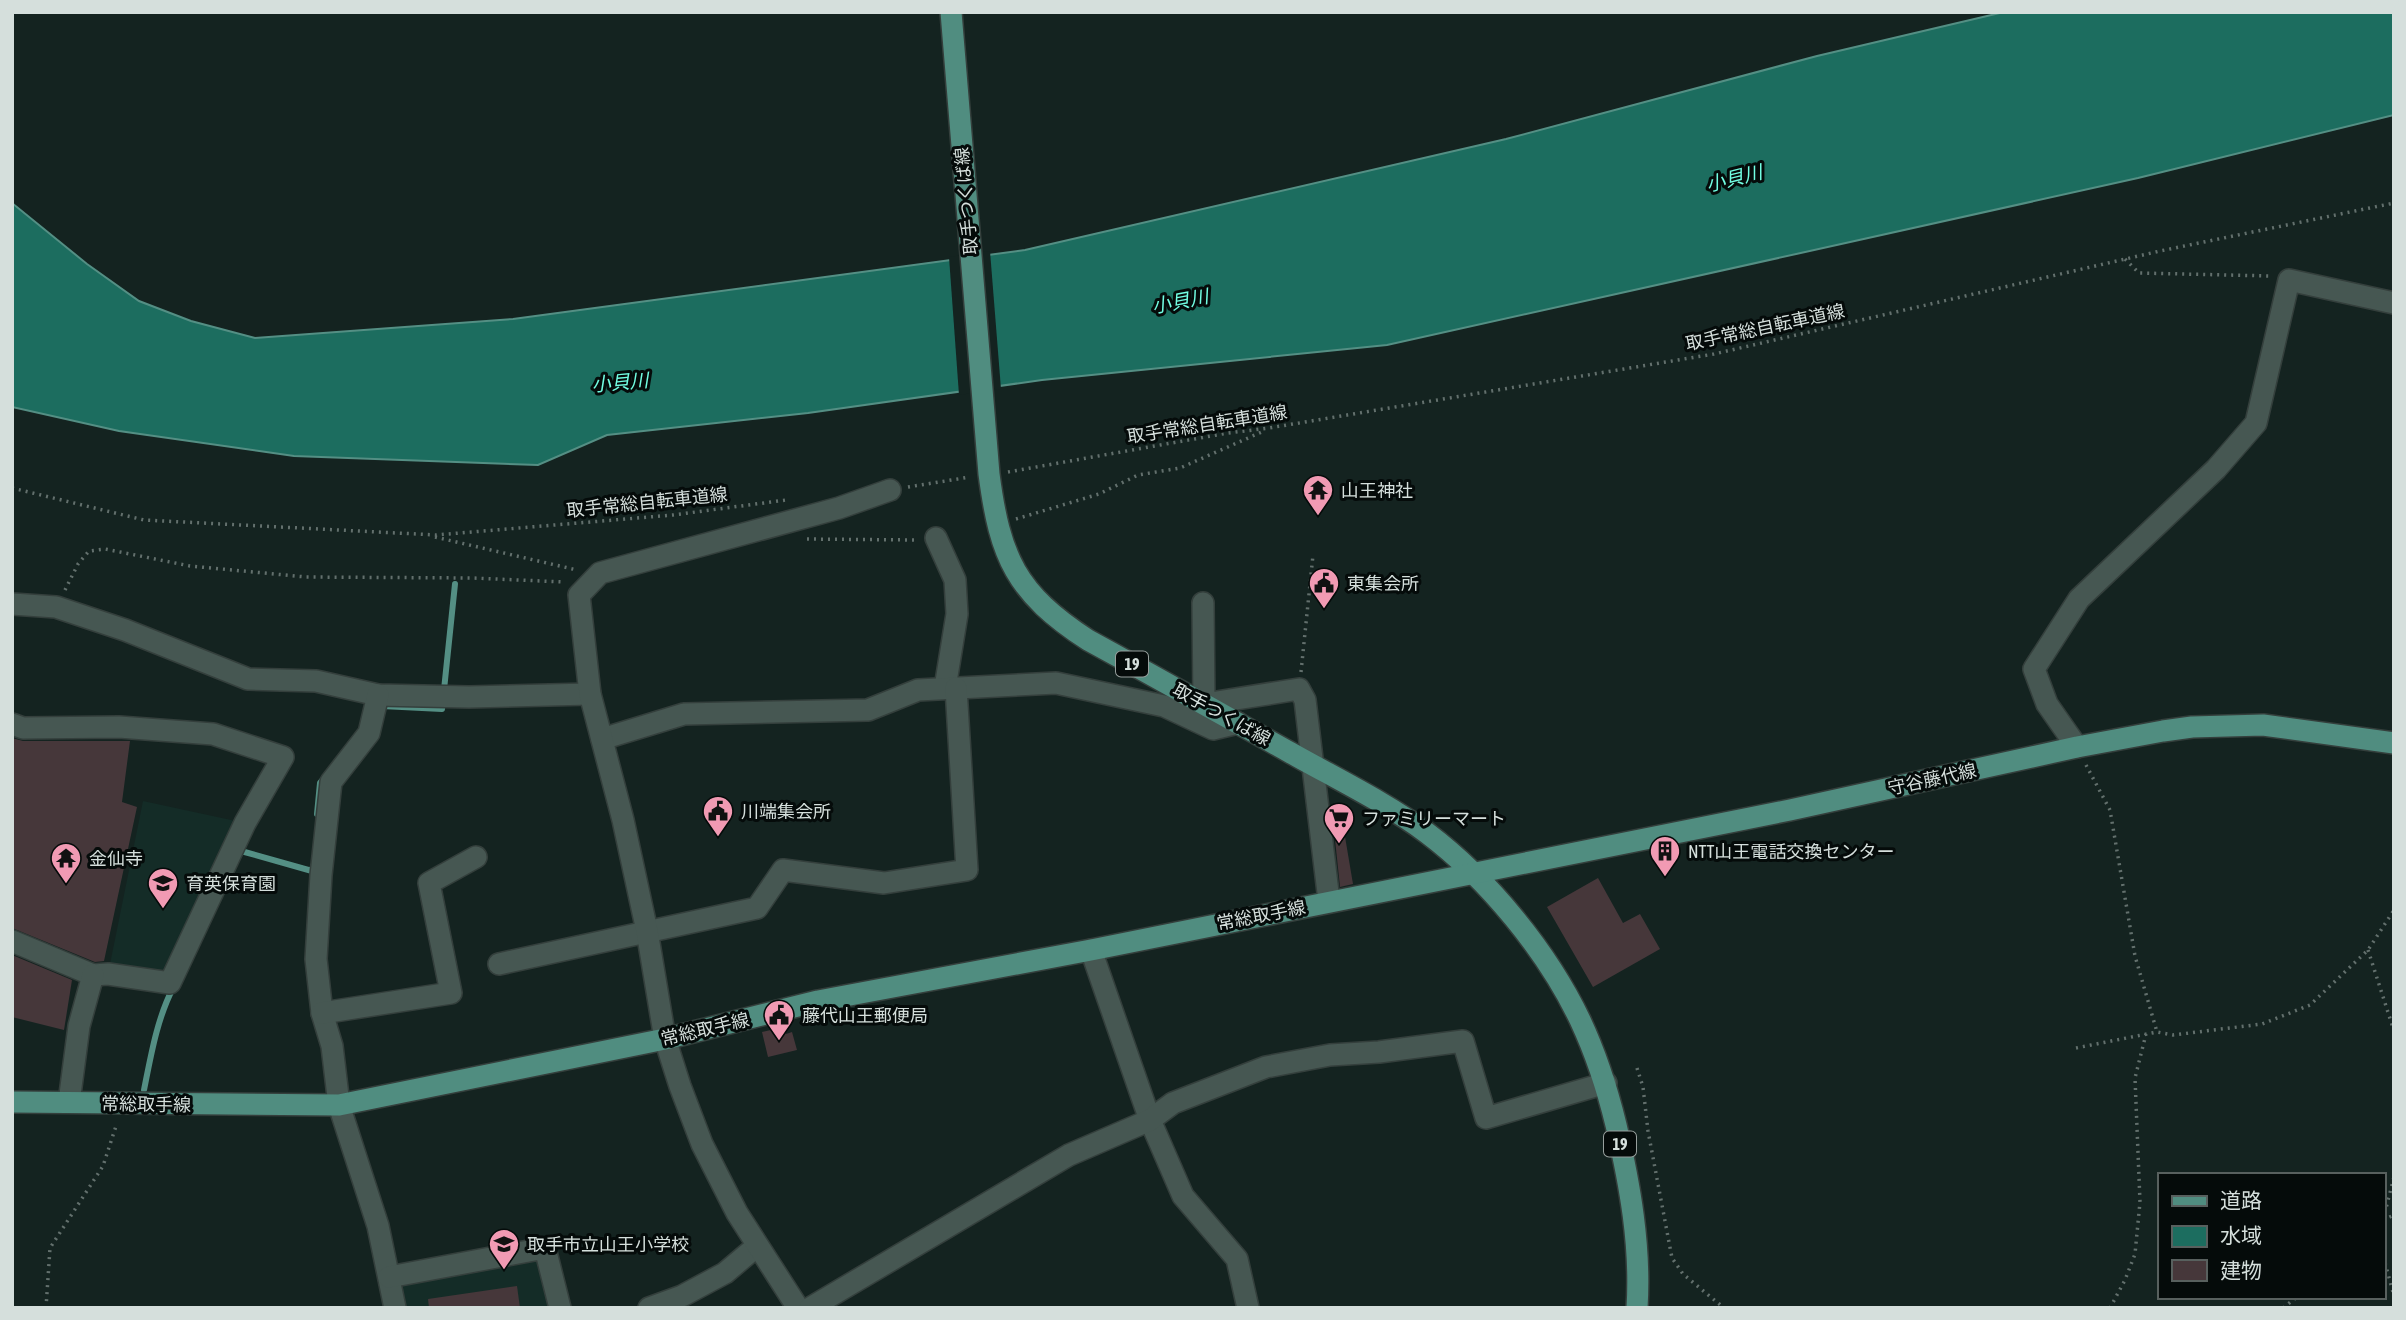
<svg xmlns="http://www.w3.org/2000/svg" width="2406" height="1320" viewBox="0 0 2406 1320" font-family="'Asap Condensed','Noto Sans JP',sans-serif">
<rect width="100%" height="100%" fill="#142320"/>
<g fill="#142c27">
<path d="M143 801 245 823 170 983 108 974Z"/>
<path d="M539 1258 553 1308H396L390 1283Z"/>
</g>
<path fill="#1c6d5f" stroke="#548f84" stroke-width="2" d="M2004 12H2394V115L2138 178 1387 345 1042 380 808 413 607 435 538 465 294 456 119 431 12 407V203L87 264 139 301 191 321 255 338 513 319 1025 250 1506 139 1817 56Z"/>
<path fill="#142320" d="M990 251 1001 389 959 395 949 257Z"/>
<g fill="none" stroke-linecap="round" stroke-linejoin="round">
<g stroke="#548f84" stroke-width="6">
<path d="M381 710 382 706 442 709 455 584"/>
<path d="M317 814 320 783 325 777"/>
<path d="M239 856 241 851 312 871 313 866"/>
<path d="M144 1090C151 1055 157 1019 173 988"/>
</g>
</g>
<g fill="#46373a">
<path d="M12 738 23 741H130L122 802 137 807 104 961 95 962 12 928Z"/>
<path d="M1342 819 1353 884 1340 887 1333 820Z"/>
<path d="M1598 878 1623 923 1640 914 1660 949 1593 987 1547 907Z"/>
<path d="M12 955 72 980 64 1030 12 1017Z"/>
<path d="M784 1027 786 1034 792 1032 797 1050 768 1057 762 1032Z"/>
<path d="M517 1286 520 1308H429L428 1299Z"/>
</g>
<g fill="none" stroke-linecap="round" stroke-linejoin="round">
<g stroke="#343f3c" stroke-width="24">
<g id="minor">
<path d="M936 538 955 580 957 614 945 688"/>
<path d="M1203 603 1204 704 1299 689 1305 700 1329 901"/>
<path d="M12 604 56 607 125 630 248 679 316 681 378 695 469 697 590 694"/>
<path d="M378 695 369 733 331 782 321 875 316 959 322 1013 332 1046 339 1105 378 1226 395 1308"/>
<path d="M12 724 23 728 119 727 213 734 283 757 245 823 170 983 108 974 93 975 12 941"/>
<path d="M602 739 684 714 868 710 918 690 1056 683 1164 706 1213 729 1238 723"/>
<path d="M2077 747 2047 704 2034 669 2079 599 2216 469 2256 423 2289 280 2394 303"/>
<path d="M1091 950 1150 1120 1183 1196 1237 1259 1248 1308"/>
<path d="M499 964 757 908 783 870 884 883 967 870 956 688"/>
<path d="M322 1013 451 993 429 883 476 857"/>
<path d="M69 1102 79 1026 93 975"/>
<path d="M389 1277 545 1248 560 1308"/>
<path d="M649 1308 682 1296 725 1273 757 1246"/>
<path d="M798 1308 737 1213 702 1144 680 1086 665 1039 647 931 623 820 590 694 579 595 600 573 839 508 890 490"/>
<path d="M810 1308 1069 1155 1150 1120 1173 1103 1266 1067 1330 1055 1379 1052 1463 1041 1486 1118 1606 1083"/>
</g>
</g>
<g stroke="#343f3c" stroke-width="24">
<g id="major">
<path d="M951 12 989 474C1000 558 1016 593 1088 640 1156 677 1223 715 1291 753 1337 779 1385 802 1427 833 1488 879 1547 951 1580 1020 1596 1054 1607 1088 1616 1125 1630 1185 1641 1246 1637 1308"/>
<path d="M12 1102 339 1105 665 1039 818 1001 1091 950 1790 810 2077 747 2163 731 2192 727 2263 725 2394 743"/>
</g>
</g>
<g stroke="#63706d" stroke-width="3.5" stroke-dasharray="2 5" stroke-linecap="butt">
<path d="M2125 259 2139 273 2271 276"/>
<path d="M1008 472 1228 433 1269 428 1714 354 2160 251 2394 203"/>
<path d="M908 487 970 477"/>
<path d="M12 488 144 520 436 535 673 515 786 500"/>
<path d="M1016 519 1099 494 1138 475 1180 468 1264 431"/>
<path d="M435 537 577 570"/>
<path d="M807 539 918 540"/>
<path d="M65 590 78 564 89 551 105 549 190 566 306 577 473 578 564 582"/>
<path d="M1301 672 1313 555"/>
<path d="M2086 765 2110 810 2135 956 2157 1032"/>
<path d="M2368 950 2394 1031"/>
<path d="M2076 1048 2157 1032 2173 1035 2262 1024 2310 1005 2368 950 2394 910"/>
<path d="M1637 1068 1643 1087 1648 1131 1672 1258 1683 1274 1724 1308"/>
<path d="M2383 1220 2394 1177"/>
<path d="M2383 1220 2394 1215"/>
<path d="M2383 1221 2384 1259 2394 1296"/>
<path d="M46 1308 50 1248 103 1166 117 1123"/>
<path d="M2110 1308 2125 1280 2135 1254 2140 1202 2135 1078 2146 1034"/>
<path d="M2283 1308 2297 1297"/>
</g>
<use href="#minor" stroke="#465752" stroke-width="21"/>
<use href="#major" stroke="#508d80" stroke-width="21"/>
</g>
<defs>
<g id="temple-pin" transform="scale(1.575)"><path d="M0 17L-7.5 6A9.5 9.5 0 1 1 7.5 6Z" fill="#f19ab3" stroke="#050b0a"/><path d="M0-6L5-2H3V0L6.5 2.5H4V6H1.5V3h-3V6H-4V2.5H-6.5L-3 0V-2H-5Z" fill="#111"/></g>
<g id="civic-pin" transform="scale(1.575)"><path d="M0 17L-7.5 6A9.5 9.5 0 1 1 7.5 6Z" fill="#f19ab3" stroke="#050b0a"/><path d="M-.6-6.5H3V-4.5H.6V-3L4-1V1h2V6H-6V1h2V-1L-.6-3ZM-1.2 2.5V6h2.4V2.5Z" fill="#111"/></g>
<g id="supermarket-pin" transform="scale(1.575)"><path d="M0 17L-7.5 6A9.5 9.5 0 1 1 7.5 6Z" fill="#f19ab3" stroke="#050b0a"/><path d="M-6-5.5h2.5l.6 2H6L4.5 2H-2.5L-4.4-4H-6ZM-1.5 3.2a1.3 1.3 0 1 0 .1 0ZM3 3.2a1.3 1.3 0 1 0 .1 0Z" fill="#111"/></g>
<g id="building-pin" transform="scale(1.575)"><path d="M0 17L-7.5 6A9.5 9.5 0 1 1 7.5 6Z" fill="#f19ab3" stroke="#050b0a"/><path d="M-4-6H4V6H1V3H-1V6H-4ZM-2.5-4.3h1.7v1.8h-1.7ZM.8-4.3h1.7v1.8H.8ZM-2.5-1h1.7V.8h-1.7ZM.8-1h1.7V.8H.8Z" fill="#111"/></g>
<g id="school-pin" transform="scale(1.575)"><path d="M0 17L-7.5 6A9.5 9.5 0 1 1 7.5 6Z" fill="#f19ab3" stroke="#050b0a"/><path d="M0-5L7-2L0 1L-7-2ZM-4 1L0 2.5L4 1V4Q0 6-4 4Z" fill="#111"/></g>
</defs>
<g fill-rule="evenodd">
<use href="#temple-pin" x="1318" y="490"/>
<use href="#civic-pin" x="1324" y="583"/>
<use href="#civic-pin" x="718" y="811"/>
<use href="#supermarket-pin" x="1339" y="818"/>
<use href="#building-pin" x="1665" y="851"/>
<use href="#temple-pin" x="66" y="858"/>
<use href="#school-pin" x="163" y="883"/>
<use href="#civic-pin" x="779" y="1015"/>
<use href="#school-pin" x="504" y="1244"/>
</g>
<g text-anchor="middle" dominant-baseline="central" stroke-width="6" stroke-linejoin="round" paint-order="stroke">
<g fill="#050b0a" stroke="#979f9d" stroke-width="2">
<rect x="1116" y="651.5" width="32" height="25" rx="5"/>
<rect x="1604" y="1131.5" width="32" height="25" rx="5"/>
</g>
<g font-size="16" font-weight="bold" fill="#d5dfdc">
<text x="1132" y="664">19</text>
<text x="1620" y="1144">19</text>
</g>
<g font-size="18" fill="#d5dfdc" stroke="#050b0a">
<text transform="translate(966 201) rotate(-95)">取手つくば線</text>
<text transform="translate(1765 327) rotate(-12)">取手常総自転車道線</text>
<text transform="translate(1207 424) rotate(-9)">取手常総自転車道線</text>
<text transform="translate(647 502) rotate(-6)">取手常総自転車道線</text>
<text transform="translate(1222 714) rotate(29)">取手つくば線</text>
<text transform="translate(1932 779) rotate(-12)">守谷藤代線</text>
<text transform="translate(1261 915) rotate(-11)">常総取手線</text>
<text transform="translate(705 1029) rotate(-13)">常総取手線</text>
<text transform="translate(146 1104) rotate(1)">常総取手線</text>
</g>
<g font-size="18" fill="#d5dfdc" stroke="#050b0a" text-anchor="start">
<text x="1341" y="490">山王神社</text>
<text x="1347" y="583">東集会所</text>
<text x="741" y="811">川端集会所</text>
<text x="1362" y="818">ファミリーマート</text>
<text x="1688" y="851">NTT山王電話交換センター</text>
<text x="89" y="858">金仙寺</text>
<text x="186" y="883">育英保育園</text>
<text x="802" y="1015">藤代山王郵便局</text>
<text x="527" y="1244">取手市立山王小学校</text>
</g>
<g font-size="19" font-style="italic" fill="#72fee3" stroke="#050b0a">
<text transform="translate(1734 178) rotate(-14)">小貝川</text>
<text transform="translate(1180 301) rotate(-11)">小貝川</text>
<text transform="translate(620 382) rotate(-5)">小貝川</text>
</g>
</g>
<rect width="2406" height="1320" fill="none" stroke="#d5dfdc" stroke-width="28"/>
<rect x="2158" y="1173" width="228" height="126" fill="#050b0a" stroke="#58605e" stroke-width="2"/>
<rect x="2172" y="1196" width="35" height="10" fill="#508d80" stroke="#58605e" stroke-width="2"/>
<text x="2220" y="1208" font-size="21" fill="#d5dfdc">道路</text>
<rect x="2172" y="1226" width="35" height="21" fill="#1c6d5f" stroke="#58605e" stroke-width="2"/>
<text x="2220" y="1243" font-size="21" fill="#d5dfdc">水域</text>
<rect x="2172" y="1260" width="35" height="21" fill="#46373a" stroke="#58605e" stroke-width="2"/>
<text x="2220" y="1278" font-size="21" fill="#d5dfdc">建物</text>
</svg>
